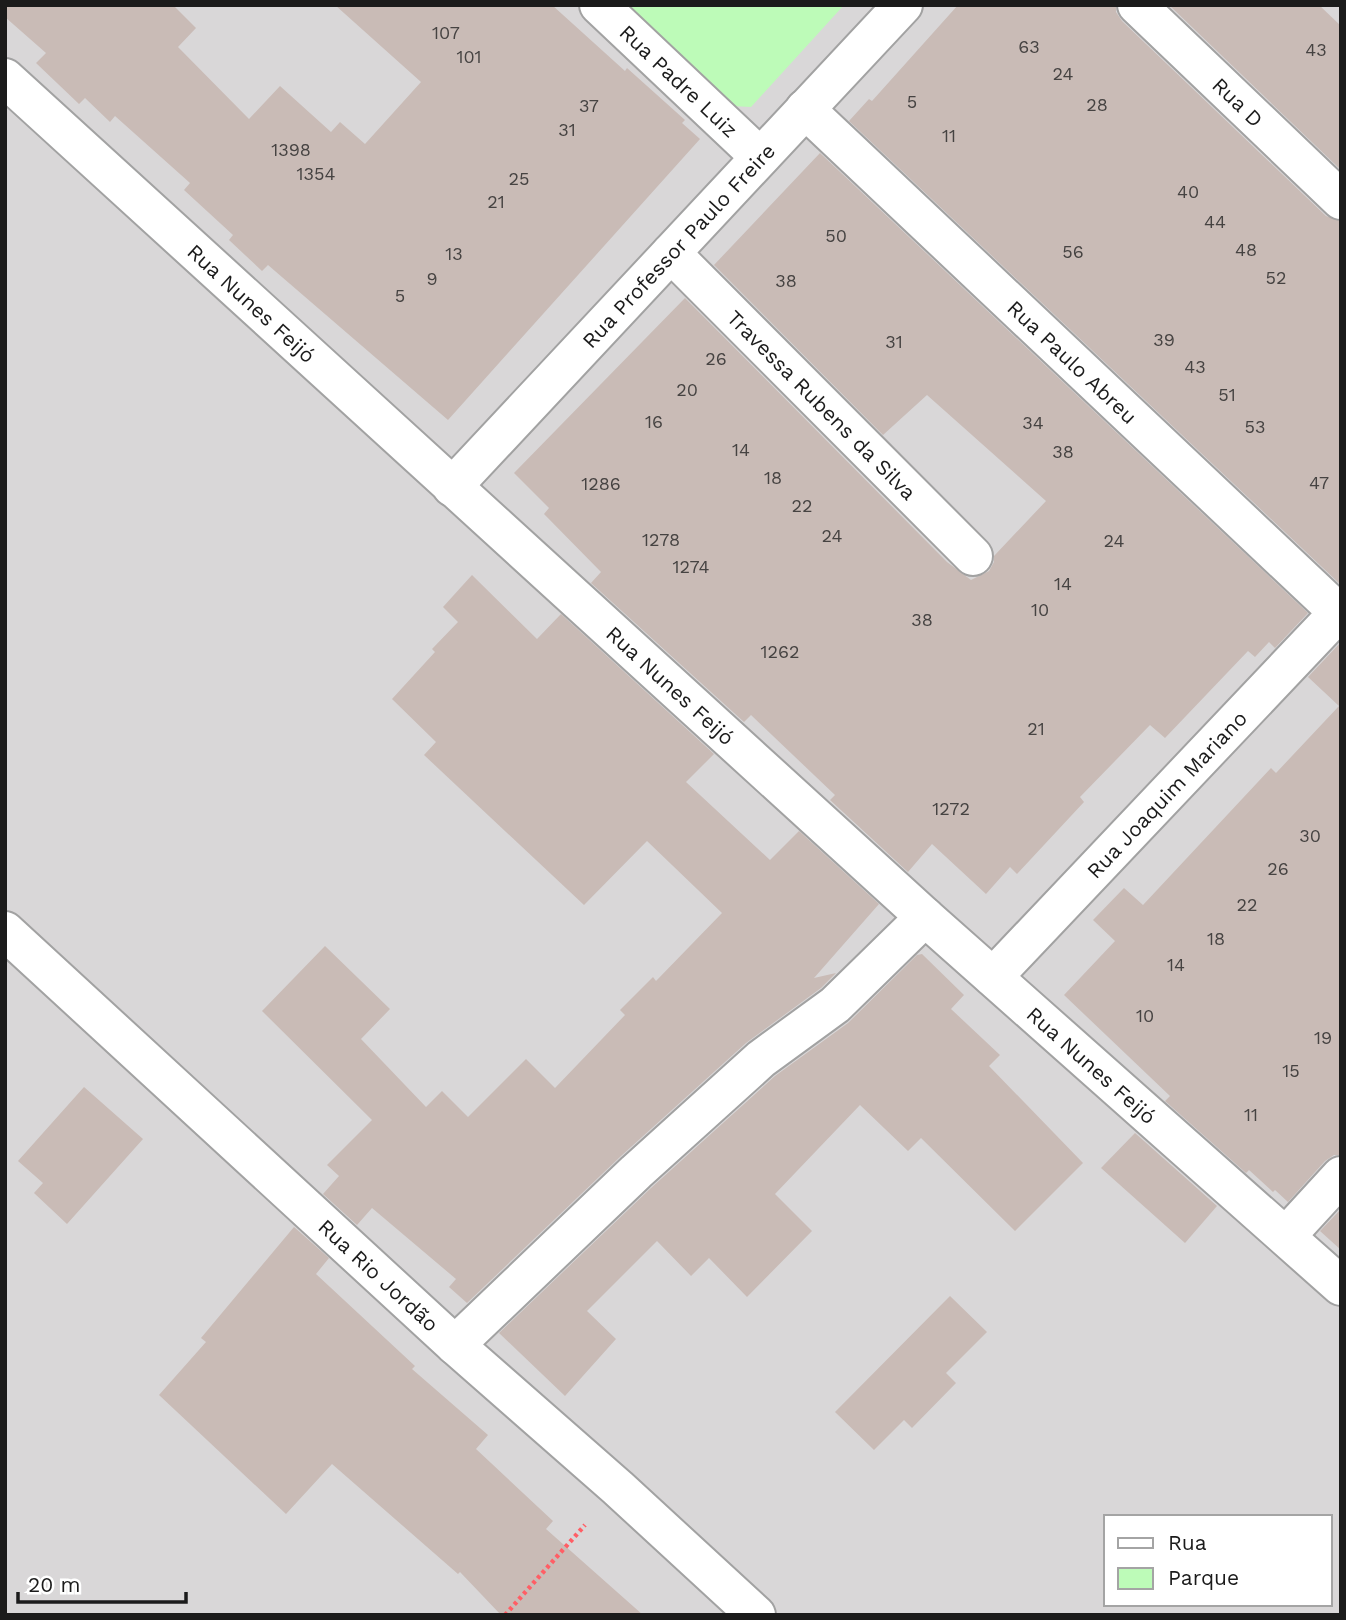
<svg xmlns="http://www.w3.org/2000/svg" width="1346" height="1620" viewBox="0 0 1346 1620" font-family="'Work Sans',sans-serif">
<rect width="100%" height="100%" fill="#ede6df"/>
<path fill="#d9d7d8" fill-rule="evenodd" d="M5 5H1341V1615H5ZM1106 1517H1330V1604H1106Z"/>
<path fill="#bdfbb8" d="M622 5H844L751 107 732 106Z"/>
<g fill="#c9bbb6">
<path d="M5 5H173L196 28 178 47 249 119 280 86 331 132 340 122 365 144 421 82 335 5H552L625 71 627 68 685 120 682 123 700 139 448 420 268 265 262 271 229 240 233 235 184 190 190 183 115 116 110 122 85 98 79 104 36 63 46 53 5 17Z"/>
<path d="M958 5H1116V12L1122 21 1326 216 1341 221V585L849 121 869 99 872 101Z"/>
<path d="M1169 5H1319L1341 26V170Z"/>
<path d="M820 153 1308 613 1275 648 1269 642 1255 657 1248 651 1165 738 1150 725 1080 797 1084 802 1017 874 1010 867 986 894 932 844 908 872 830 800 835 795 751 715 744 722 591 583 601 572 544 514 549 508 514 473 685 298 947 562 971 580 989 571 994 562V556L1046 501 927 395 883 435 714 265Z"/>
<path d="M472 575 537 639 561 614 714 754 686 782 770 860 799 831 879 904 814 978 836 973 821 988 746 1043 621 1156 467 1303 449 1287 456 1279 372 1208 357 1225 323 1194 339 1176 327 1165 372 1120 262 1011 325 946 390 1009 361 1039 426 1107 442 1091 468 1117 526 1059 555 1088 625 1015 620 1010 653 977 656 981 722 913 647 841 584 905 424 755 436 742 392 699 435 652 432 649 458 622 443 607Z"/>
<path d="M1341 642V1155H1334L1325 1161 1288 1202 1275 1190 1273 1192 1249 1170 1246 1173 1165 1101 1170 1096 1064 995 1115 941 1093 920 1124 888 1143 905 1271 768 1276 773 1339 706 1308 677Z"/>
<path d="M922 954 964 995 951 1009 1000 1055 989 1066 1083 1163 1015 1231 921 1138 908 1151 860 1105 775 1194 812 1231 747 1297 709 1258 691 1276 657 1241 587 1311 616 1339 565 1396 499 1333 651 1188 775 1076 848 1023 917 955Z"/>
<path d="M84 1087 143 1139 67 1224 34 1193 43 1183 18 1161Z"/>
<path d="M1135 1133 1217 1206 1185 1243 1101 1168Z"/>
<path d="M1341 1209V1250L1320 1231Z"/>
<path d="M294 1227 329 1258 316 1274 415 1366 412 1369 488 1435 476 1449 553 1521 546 1529 643 1615H501L460 1572 458 1574 332 1464 286 1514 159 1395 206 1342 201 1338Z"/>
<path d="M950 1296 987 1332 946 1373 956 1383 912 1428 904 1420 874 1450 835 1412Z"/>
</g>
<g fill="none" stroke-linecap="round" stroke-linejoin="round">
<g stroke="#a2a2a2" stroke-width="42">
<g id="minor">
<path id="s1" d="M599 5 760 157"/>
<path id="s2" d="M1137 5 1341 200"/>
<path id="s3" d="M5 78 925 917 1341 1286"/>
<path id="s4" d="M805 109 1339 613"/>
<path id="s5" d="M671 253 973 556"/>
<path id="s6" d="M452 487 903 5"/>
<path id="s7" d="M5 931 455 1345 618 1488 756 1615"/>
<path id="s8" d="M993 977 1341 610"/>
<path d="M1286 1236 1341 1176"/>
<path d="M455 1345 636 1172 761 1059 835 1005 925 917"/>
</g>
</g>
<path stroke="#ff5e65" stroke-width="4.5" stroke-dasharray="3.5 3.5" stroke-linecap="butt" d="M505 1615 585 1525"/>
<use href="#minor" stroke="#fff" stroke-width="38"/>
</g>
<g text-anchor="middle" dominant-baseline="central" stroke-width="7" stroke-linejoin="round" paint-order="stroke">
<g font-size="18" fill="#464342">
<text x="446" y="32">107</text>
<text x="1029" y="46">63</text>
<text x="1316" y="49">43</text>
<text x="469" y="56">101</text>
<text x="1063" y="73">24</text>
<text x="912" y="101">5</text>
<text x="1097" y="104">28</text>
<text x="589" y="105">37</text>
<text x="567" y="129">31</text>
<text x="949" y="135">11</text>
<text x="291" y="149">1398</text>
<text x="316" y="173">1354</text>
<text x="519" y="178">25</text>
<text x="1188" y="191">40</text>
<text x="496" y="201">21</text>
<text x="1215" y="221">44</text>
<text x="836" y="235">50</text>
<text x="1246" y="249">48</text>
<text x="1073" y="251">56</text>
<text x="454" y="253">13</text>
<text x="1276" y="277">52</text>
<text x="432" y="278">9</text>
<text x="786" y="280">38</text>
<text x="400" y="295">5</text>
<text x="1164" y="339">39</text>
<text x="894" y="341">31</text>
<text x="716" y="358">26</text>
<text x="1195" y="366">43</text>
<text x="687" y="389">20</text>
<text x="1227" y="394">51</text>
<text x="654" y="421">16</text>
<text x="1033" y="422">34</text>
<text x="1255" y="426">53</text>
<text x="741" y="449">14</text>
<text x="1063" y="451">38</text>
<text x="773" y="477">18</text>
<text x="1319" y="482">47</text>
<text x="601" y="483">1286</text>
<text x="802" y="505">22</text>
<text x="832" y="535">24</text>
<text x="661" y="539">1278</text>
<text x="1114" y="540">24</text>
<text x="691" y="566">1274</text>
<text x="1063" y="583">14</text>
<text x="1040" y="609">10</text>
<text x="922" y="619">38</text>
<text x="780" y="651">1262</text>
<text x="1036" y="728">21</text>
<text x="951" y="808">1272</text>
<text x="1310" y="835">30</text>
<text x="1278" y="868">26</text>
<text x="1247" y="904">22</text>
<text x="1216" y="938">18</text>
<text x="1176" y="964">14</text>
<text x="1145" y="1015">10</text>
<text x="1323" y="1037">19</text>
<text x="1291" y="1070">15</text>
<text x="1251" y="1114">11</text>
</g>
<g font-size="21" fill="#1b1b1b" stroke="#fff">
<text stroke="none"><textPath href="#s1" startOffset="110">Rua Padre Luiz</textPath></text>
<text stroke="none"><textPath href="#s2" startOffset="140">Rua D</textPath></text>
<text stroke="none"><textPath href="#s6" startOffset="331">Rua Professor Paulo Freire</textPath></text>
<text stroke="none"><textPath href="#s3" startOffset="334">Rua Nunes Feijó</textPath></text>
<text stroke="none"><textPath href="#s4" startOffset="368">Rua Paulo Abreu</textPath></text>
<text stroke="none"><textPath href="#s5" startOffset="214">Travessa Rubens da Silva</textPath></text>
<text stroke="none"><textPath href="#s3" startOffset="901">Rua Nunes Feijó</textPath></text>
<text stroke="none"><textPath href="#s8" startOffset="252">Rua Joaquim Mariano</textPath></text>
<text stroke="none"><textPath href="#s3" startOffset="1468">Rua Nunes Feijó</textPath></text>
<text stroke="none"><textPath href="#s7" startOffset="508">Rua Rio Jordão</textPath></text>
</g>
</g>
<rect width="1346" height="1620" fill="none" stroke="#1b1b1b" stroke-width="14"/>
<rect x="1104" y="1515" width="228" height="91" fill="#ffffff" stroke="#a4a4a4" stroke-width="2"/>
<rect x="1118" y="1538" width="35" height="10" fill="#ffffff" stroke="#a4a4a4" stroke-width="2"/>
<text x="1168" y="1550" font-size="21" fill="#1b1b1b">Rua</text>
<rect x="1118" y="1568" width="35" height="21" fill="#bdfbb8" stroke="#a4a4a4" stroke-width="2"/>
<text x="1168" y="1585" font-size="21" fill="#1b1b1b">Parque</text>
<path d="M18 1592v10h168v-10" fill="none" stroke="#1b1b1b" stroke-width="3.5"/>
<text x="28" y="1592" font-size="21" fill="#1b1b1b" stroke="#ffffff" stroke-width="5" paint-order="stroke">20 m</text>
</svg>
